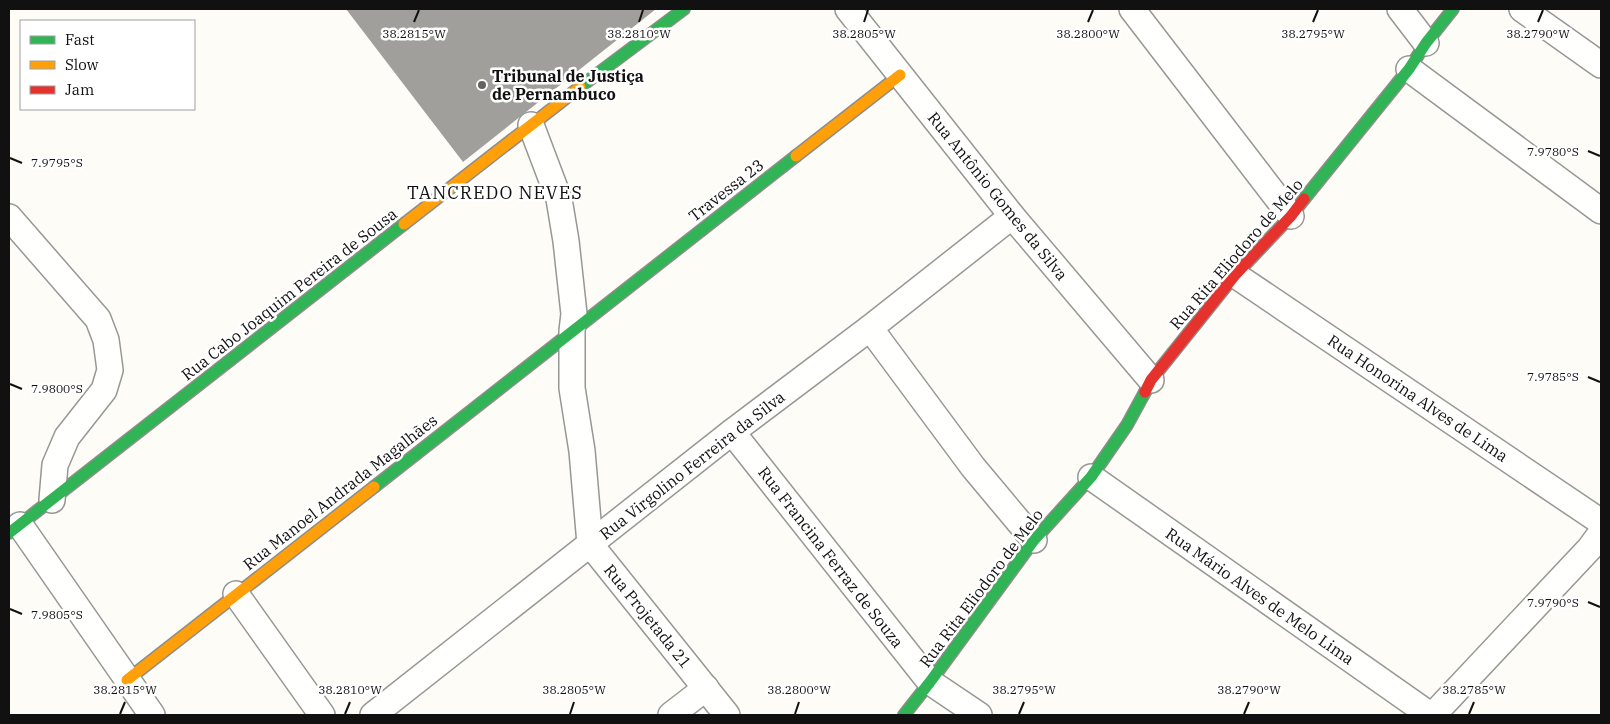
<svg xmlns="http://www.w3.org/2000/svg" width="1610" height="724" viewBox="0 0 1610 724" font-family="'IBM Plex Serif',serif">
<rect width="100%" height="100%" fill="#fdfcf7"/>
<path fill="#a19f9c" d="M346 9H656L463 162Z"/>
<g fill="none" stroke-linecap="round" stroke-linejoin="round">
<g stroke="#979795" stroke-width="28">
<g id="street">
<path d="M848 9 1012 216 1151 380"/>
<path d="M1132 9 1291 216"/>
<path d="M1400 9 1426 43"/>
<path d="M1522 9 1601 65"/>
<path d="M1409 69 1601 211"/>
<path d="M531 125 559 199 566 241 574 314 572 331V388L582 451 590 544 727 715"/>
<path d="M9 217 98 319 106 340 110 370 104 390 67 437 55 465 52 500"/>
<path d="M1235 275 1601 522"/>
<path d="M870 328 973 467 1034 540"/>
<path d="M732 432 930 682 979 715"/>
<path d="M1091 477 1430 715"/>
<path d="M20 525 152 715"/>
<path d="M236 594 322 715"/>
<path d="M373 715 732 432 870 328 1012 216"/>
<path d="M671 715 706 688"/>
<path d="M1433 715 1590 548 1601 533"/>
</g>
</g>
<g stroke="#8e8d8b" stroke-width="14">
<g id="fast">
<path d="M580 87 684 9"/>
<path d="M1304 199 1409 69 1426 43 1453 9"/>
<path d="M374 487 796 156"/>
<path d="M9 533 404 224"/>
<path d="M904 715 930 682 1034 540 1091 477 1127 425 1145 392"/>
</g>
</g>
<g stroke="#8e8d8b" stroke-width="14">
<g id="slow">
<path d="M796 156 900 75"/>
<path d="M404 224 580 87"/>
<path d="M127 680 374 487"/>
</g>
</g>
<g stroke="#8e8d8b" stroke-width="14">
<path id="jam" d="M1145 392 1151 380 1235 275 1291 216 1304 199"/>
</g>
<use href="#street" stroke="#fffffe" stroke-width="25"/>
<use href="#fast" stroke="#30b455" stroke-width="11"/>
<use href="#slow" stroke="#ff9f0a" stroke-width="11"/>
<use href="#jam" stroke="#e5322d" stroke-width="11"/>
</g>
<path fill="none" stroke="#111" stroke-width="2" d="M414 22 419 10M639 22 643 10M864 22 868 10M1088 22 1093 10M1313 22 1318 10M1538 22 1543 10M1588 151 1600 156M10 158 22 163M1588 377 1600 382M10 384 22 389M1588 602 1600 607M10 609 22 614M120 714 125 702M345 714 350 702M570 714 574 702M795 714 799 702M1019 714 1024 702M1244 714 1249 702M1469 714 1474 702"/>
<circle fill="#646362" stroke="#fff" stroke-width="2" cx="482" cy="85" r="5"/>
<g text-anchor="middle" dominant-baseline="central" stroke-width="5" stroke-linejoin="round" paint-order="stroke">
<g font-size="16" font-weight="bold" fill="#111" stroke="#fff" text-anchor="start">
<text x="492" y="76">Tribunal de Justiça<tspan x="492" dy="18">de Pernambuco</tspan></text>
</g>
<g font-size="16" fill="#111" stroke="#fff">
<text transform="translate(726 190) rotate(-38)">Travessa 23</text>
<text transform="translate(998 196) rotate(51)">Rua Antônio Gomes da Silva</text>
<text transform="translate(1236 254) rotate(-49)">Rua Rita Eliodoro de Melo</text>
<text transform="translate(289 294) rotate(-38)">Rua Cabo Joaquim Pereira de Sousa</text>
<text transform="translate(1418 398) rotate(34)">Rua Honorina Alves de Lima</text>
<text transform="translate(692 465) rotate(-38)">Rua Virgolino Ferreira da Silva</text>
<text transform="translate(340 492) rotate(-38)">Rua Manoel Andrada Magalhães</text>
<text transform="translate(831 557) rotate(52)">Rua Francina Ferraz de Souza</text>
<text transform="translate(981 588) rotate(-53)">Rua Rita Eliodoro de Melo</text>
<text transform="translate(1260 596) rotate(35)">Rua Mário Alves de Melo Lima</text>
<text transform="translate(648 616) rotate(51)">Rua Projetada 21</text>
</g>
<g font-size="18" letter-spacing="1" fill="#111" stroke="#fff">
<text x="495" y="192">TANCREDO NEVES</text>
</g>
</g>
<g font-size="12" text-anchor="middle" fill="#111" stroke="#fff" stroke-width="5" stroke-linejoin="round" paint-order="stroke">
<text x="414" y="38">38.2815°W</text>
<text x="639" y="38">38.2810°W</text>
<text x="864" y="38">38.2805°W</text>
<text x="1088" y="38">38.2800°W</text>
<text x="1313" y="38">38.2795°W</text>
<text x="1538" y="38">38.2790°W</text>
<text x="1553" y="156">7.9780°S</text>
<text x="57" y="167">7.9795°S</text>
<text x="1553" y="381">7.9785°S</text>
<text x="57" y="393">7.9800°S</text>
<text x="1553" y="607">7.9790°S</text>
<text x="57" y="619">7.9805°S</text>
<text x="125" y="694">38.2815°W</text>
<text x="350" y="694">38.2810°W</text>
<text x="574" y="694">38.2805°W</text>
<text x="799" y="694">38.2800°W</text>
<text x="1024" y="694">38.2795°W</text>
<text x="1249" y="694">38.2790°W</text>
<text x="1474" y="694">38.2785°W</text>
</g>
<rect width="1610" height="724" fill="none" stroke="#111111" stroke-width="20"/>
<rect x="20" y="20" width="175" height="90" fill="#ffffff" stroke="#a0a0a0"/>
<rect x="30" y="36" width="25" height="8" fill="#30b455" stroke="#a0a0a0"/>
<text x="65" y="45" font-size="15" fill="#111111">Fast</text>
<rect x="30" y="61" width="25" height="8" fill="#ff9f0a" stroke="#a0a0a0"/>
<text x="65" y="70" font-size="15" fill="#111111">Slow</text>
<rect x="30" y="86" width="25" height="8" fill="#e5322d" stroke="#a0a0a0"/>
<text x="65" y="95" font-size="15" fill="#111111">Jam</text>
</svg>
